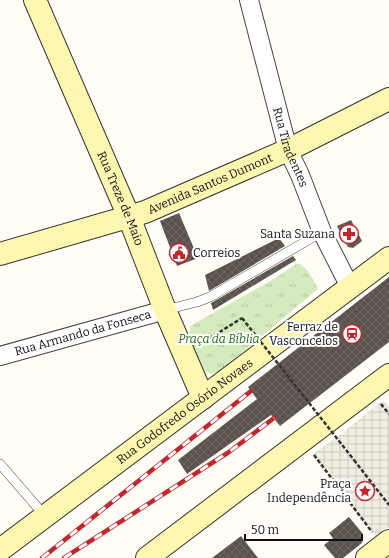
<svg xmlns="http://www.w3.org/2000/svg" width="389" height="558" viewBox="0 0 389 558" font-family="Bitter,serif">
<defs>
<pattern id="grass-tufts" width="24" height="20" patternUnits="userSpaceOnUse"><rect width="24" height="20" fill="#d5ebbd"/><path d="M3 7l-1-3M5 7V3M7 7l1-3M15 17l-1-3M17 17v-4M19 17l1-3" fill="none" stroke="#b6c8a1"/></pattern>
<pattern id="plaza-grid" width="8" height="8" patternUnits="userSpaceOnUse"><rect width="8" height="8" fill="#f1ede2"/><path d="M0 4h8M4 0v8" fill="none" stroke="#cecac1"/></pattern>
<pattern id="building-cross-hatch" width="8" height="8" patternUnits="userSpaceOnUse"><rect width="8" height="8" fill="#5a524d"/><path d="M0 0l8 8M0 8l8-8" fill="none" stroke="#6d6662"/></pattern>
</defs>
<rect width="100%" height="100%" fill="#fffdf5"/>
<path fill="url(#grass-tufts)" d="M298 263C309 269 313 279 318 289L225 367 213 374 203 371 190 338V326L272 280Z"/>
<path fill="url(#plaza-grid)" d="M383 400 389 407V527L376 537 313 454 340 435Z"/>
<g fill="url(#building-cross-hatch)">
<path d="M179 213 198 258 177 266 160 221Z"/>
<path d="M351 220 362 241 353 248 348 247 337 226Z"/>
<path d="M279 238 285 246 209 291 205 275Z"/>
<path d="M293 256 296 260 213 310 211 303Z"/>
<path d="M389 277V342L280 426 271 415 187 474 178 460 257 399 248 387Z"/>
<path d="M349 517 363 534 362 543 343 558H335L324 545 333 538 329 533Z"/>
<path d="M241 536 258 558H212Z"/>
</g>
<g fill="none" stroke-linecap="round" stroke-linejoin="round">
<g stroke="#444" stroke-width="10">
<g id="service">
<path d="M165 310 197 302 210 297 322 232"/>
<path d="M0 464 45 516"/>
</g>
</g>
<g stroke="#444" stroke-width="20">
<g id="minor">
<path id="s1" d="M249 0 288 150 300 175 322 232 350 287"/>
<path id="s2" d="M0 356 165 310"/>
</g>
</g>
<g stroke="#333" stroke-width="24">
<g id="secondary">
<path id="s3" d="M35 0 129 217 165 310 203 398"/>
<path id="s4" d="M0 254 145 212 288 150 389 99"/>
<path id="s5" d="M0 550 389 258"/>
<path d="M147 558 389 375"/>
<path d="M367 558 389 541"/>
</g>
</g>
<g stroke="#333" stroke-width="2.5" stroke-dasharray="4 2" stroke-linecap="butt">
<path d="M199 345 242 318"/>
<path d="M381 404 389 414"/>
<path d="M314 455 372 532"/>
<path d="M354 460 389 505"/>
</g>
<use href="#service" stroke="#fff" stroke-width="9"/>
<use href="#minor" stroke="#fff" stroke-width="18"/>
<use href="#secondary" stroke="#fff6b0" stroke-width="22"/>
<g stroke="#c4262e" stroke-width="4.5">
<g id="rail">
<path d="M42 558 251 391"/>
<path d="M64 558 229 452 274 418"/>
</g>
</g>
<use href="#rail" stroke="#fff" stroke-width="3" stroke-dasharray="9" stroke-linecap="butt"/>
<path stroke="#333" stroke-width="2.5" stroke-dasharray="4 2" stroke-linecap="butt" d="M242 318 354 460"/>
</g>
<defs>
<g id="pharmacy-ring" transform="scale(1)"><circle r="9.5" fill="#fff" stroke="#c4262e" stroke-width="1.5"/><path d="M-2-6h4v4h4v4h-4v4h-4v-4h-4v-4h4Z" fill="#c4262e"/></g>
<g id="civic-ring" transform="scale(1)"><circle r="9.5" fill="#fff" stroke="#c4262e" stroke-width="1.5"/><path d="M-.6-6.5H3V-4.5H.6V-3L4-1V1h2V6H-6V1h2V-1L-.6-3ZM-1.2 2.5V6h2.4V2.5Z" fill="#c4262e"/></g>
<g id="station-ring" transform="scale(1)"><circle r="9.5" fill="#fff" stroke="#c4262e" stroke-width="1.5"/><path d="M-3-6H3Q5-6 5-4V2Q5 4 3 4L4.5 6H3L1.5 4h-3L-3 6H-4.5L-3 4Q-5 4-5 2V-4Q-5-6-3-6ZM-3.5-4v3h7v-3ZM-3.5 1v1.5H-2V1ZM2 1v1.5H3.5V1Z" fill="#c4262e"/></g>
<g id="sight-ring" transform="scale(1)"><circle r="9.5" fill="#fff" stroke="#c4262e" stroke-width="1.5"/><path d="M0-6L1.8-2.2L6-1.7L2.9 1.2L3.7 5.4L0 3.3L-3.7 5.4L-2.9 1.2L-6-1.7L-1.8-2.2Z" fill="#c4262e"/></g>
</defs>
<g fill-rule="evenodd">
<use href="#pharmacy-ring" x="349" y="234"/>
<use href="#civic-ring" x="179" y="253"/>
<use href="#station-ring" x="352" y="334"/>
<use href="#sight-ring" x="365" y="491"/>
</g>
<g text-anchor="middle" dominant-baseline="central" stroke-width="4" stroke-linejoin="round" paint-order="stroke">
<g font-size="12" fill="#111" stroke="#fff">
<text stroke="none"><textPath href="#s1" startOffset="153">Rua Tiradentes</textPath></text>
<text stroke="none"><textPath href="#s4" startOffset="222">Avenida Santos Dumont</textPath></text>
<text stroke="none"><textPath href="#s3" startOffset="216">Rua Treze de Maio</textPath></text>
<text stroke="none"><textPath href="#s2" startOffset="86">Rua Armando da Fonseca</textPath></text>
<text stroke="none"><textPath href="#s5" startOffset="231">Rua Godofredo Osório Novaes</textPath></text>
</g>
<g font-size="12" fill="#111" stroke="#fff" text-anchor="end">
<text x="335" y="234">Santa Suzana</text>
<text x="193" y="253" text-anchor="start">Correios</text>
<text x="338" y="327">Ferraz de<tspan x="338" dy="14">Vasconcelos</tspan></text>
<text x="351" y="484">Praça<tspan x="351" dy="14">Independência</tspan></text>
</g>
<g font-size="12" font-style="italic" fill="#2f6b1f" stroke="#fff">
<text x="219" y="339">Praça da Bíblia</text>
</g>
</g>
<path d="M245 534v6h117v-6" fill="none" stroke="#111111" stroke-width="2"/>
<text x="251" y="534" font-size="12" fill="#111111" stroke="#ffffff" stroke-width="3" paint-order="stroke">50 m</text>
</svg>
